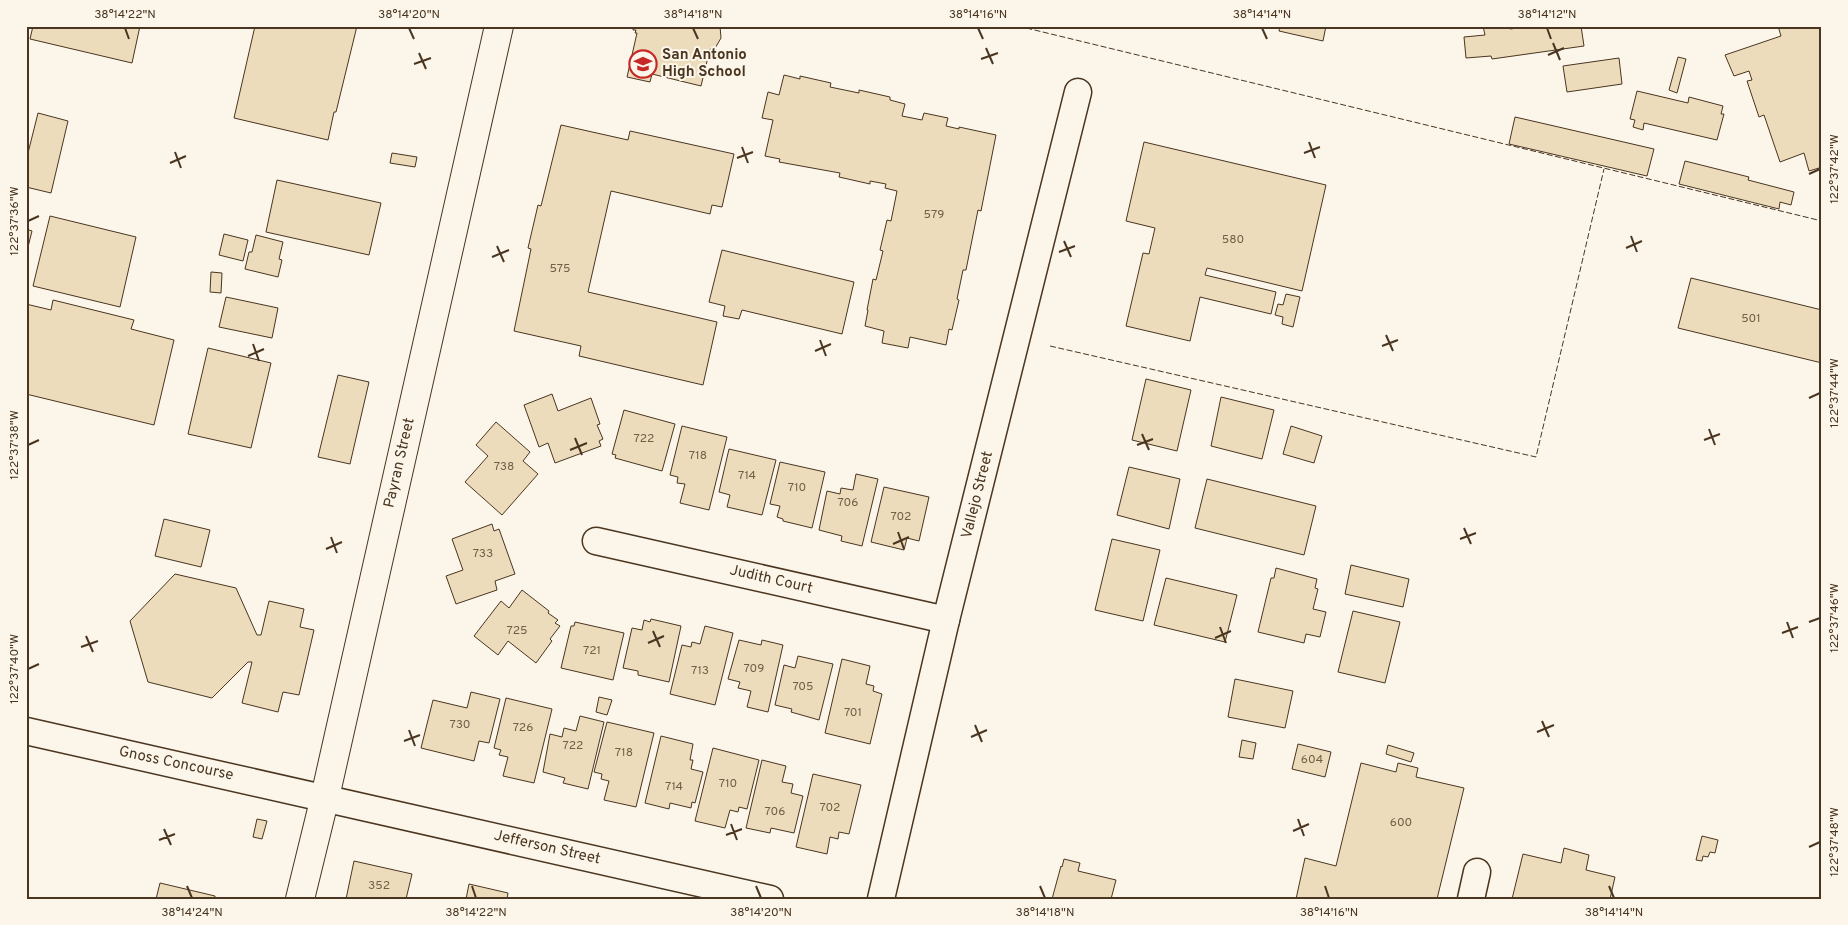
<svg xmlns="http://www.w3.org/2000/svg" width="1848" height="925" viewBox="0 0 1848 925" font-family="Overpass,sans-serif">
<rect width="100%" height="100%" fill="#fbf6e9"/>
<g fill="#ecdcbc" stroke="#4a3520">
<path d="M33 26H140L132 63 30 39Z"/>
<path d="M255 26H357L336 112H334L328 140 234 118Z"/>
<path d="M633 26H720L721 38 714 50 710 49 701 86 652 74 650 82 627 77 637 33H635L636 30H633Z"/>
<path d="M1280 26H1326L1323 41 1279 31Z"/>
<path d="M1483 26H1509L1510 29 1531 26H1581L1584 46 1492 59 1491 56 1466 58 1464 37 1485 35Z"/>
<path d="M1778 26H1822V176L1819 168 1809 171 1804 153 1780 162 1764 115 1759 117 1747 81 1752 80 1749 71 1734 76 1725 55 1781 36Z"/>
<path d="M1678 57 1686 59 1677 93 1669 90Z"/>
<path d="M1619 58 1622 84 1567 92 1563 66Z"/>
<path d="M784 75 800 79V76L831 83 830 87 859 93V90L890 97V100L905 104 902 116 922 120 924 113 948 118 946 126 959 129V127L996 135 981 211 978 210 966 270H963L957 299 959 300 952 330 949 329 946 345 910 337 908 348 882 343 884 331 865 326 868 310H867L873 279 876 280 883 251 880 250 887 220 891 221 897 191 885 188 886 184 870 181V184L839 177 840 173 779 162 780 159 765 156 773 120 762 118 768 92 779 95Z"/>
<path d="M1637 91 1688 103 1689 97 1723 106 1721 114H1724L1717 140 1644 123 1643 130 1633 127 1635 120 1630 119Z"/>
<path d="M38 113 68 121 51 193 26 187V161Z"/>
<path d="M1515 117 1654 149 1647 176 1509 144Z"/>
<path d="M561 125 628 140 630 131 734 154 722 207 712 205 710 214 611 191 588 292 717 322 703 385 579 356 581 346 514 331 531 249 528 248 538 205 541 206Z"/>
<path d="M1144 142 1326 185 1302 291 1207 268 1205 275 1276 292 1271 314 1200 297 1190 341 1126 326 1143 253 1149 254 1155 228 1126 221Z"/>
<path d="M392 153 417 157 415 167 390 163Z"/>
<path d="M1685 161 1749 177 1748 180 1794 192 1791 205 1780 202 1779 209 1679 184Z"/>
<path d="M277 180 381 203 369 255 266 232Z"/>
<path d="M50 216 136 237 120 307 33 286Z"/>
<path d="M26 229 32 231 26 255Z"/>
<path d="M224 234 248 240 243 261 219 255Z"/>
<path d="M256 235 283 242 279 259 282 260 278 277 245 269 249 252H252Z"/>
<path d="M722 250 854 282 842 334 742 310 739 319 723 316 725 306 709 302Z"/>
<path d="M211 272 222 273 221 293 210 292Z"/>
<path d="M1691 278 1822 310V363L1678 328Z"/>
<path d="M1286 294 1300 297 1293 327 1282 324 1283 317 1275 315 1278 304 1283 305Z"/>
<path d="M226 297 278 308 272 338 219 327Z"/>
<path d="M53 300 134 320 131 329 174 340 154 425 26 394V304L51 310Z"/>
<path d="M208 348 271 363 251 448 188 434Z"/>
<path d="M338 375 369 382 350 464 318 457Z"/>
<path d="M1146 379 1191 390 1177 451 1132 440Z"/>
<path d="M552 394 558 411 591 398 600 424 597 425 603 439 599 441 601 446 555 463 548 443 539 447 524 405Z"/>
<path d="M1221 397 1274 410 1262 459 1211 446Z"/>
<path d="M624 410 675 424 662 471 615 458 616 455 612 454Z"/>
<path d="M496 422 530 452 523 461 538 474 502 515 465 482 488 456 476 445Z"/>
<path d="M682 426 727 437 709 510 680 503 685 484 677 483 678 477 670 475Z"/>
<path d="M1291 426 1322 436 1314 463 1283 454Z"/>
<path d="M729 449 776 460 762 515 727 507 730 495 719 492Z"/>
<path d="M780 462 825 472 812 528 783 521V519L777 517 780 506 770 504Z"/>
<path d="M1129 467 1180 479 1169 529 1117 515Z"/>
<path d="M856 474 878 479 862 546 841 541 842 536 819 530 827 491 840 494 841 488 853 490Z"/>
<path d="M1207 479 1316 506 1304 555 1195 528Z"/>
<path d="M884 487 929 497 919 541 907 538 904 550 871 542Z"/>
<path d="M164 519 210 530 201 567 155 556Z"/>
<path d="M492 524 494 531 499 529 515 574 495 581 497 590 456 604 446 576 463 570 452 539Z"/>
<path d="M1112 539 1160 550 1143 621 1095 610Z"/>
<path d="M1351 565 1409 579 1403 607 1345 594Z"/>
<path d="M1276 568 1317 579 1315 588 1318 589 1313 609 1326 612 1320 637 1306 634 1304 643 1258 632 1271 578H1274Z"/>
<path d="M175 574 236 588 257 635H261L269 601 304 609 300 627 314 630 299 695 283 692 278 712 242 703 252 662H248L212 698 148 682 130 621Z"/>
<path d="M1166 578 1237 595 1225 642 1154 625Z"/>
<path d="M522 590 549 611 548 613 558 620 555 623 560 626 550 639 552 641 536 663 508 641 498 655 474 636 501 601 509 608Z"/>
<path d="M1353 611 1400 622 1385 683 1338 672Z"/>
<path d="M651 619 681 626 669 682 638 675V671L623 668 632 628 642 630 644 620 650 622Z"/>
<path d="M575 622 624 633 613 680 561 668 571 626H574Z"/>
<path d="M705 626 733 633 715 705 670 694 682 645 691 647 692 642 700 644Z"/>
<path d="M739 640 761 645 762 640 783 645 768 712 747 707 751 691 738 688 740 682 728 679Z"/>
<path d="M798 656 833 664 819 720 791 712 792 709 775 705 784 665 795 668Z"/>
<path d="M842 659 870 666 866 684 874 686 873 691 882 694 870 744 825 733Z"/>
<path d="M1235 679 1293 691 1285 728 1228 717Z"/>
<path d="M471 692 500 699 489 743 479 741 474 761 421 748 433 700 467 708Z"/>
<path d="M599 697 612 700 607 715 596 712Z"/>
<path d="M506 698 552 709 534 783 503 776 508 757 499 755 501 750 494 748Z"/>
<path d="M580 716 604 722 588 789 563 783 565 778 543 772 550 734 562 737 564 728 576 731Z"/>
<path d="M607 722 654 733 636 807 604 800 609 781 601 779 602 774 594 772Z"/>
<path d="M661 736 693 744 690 760H693L691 769 703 772 695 803 692 802 691 808 670 803 669 809 645 803Z"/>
<path d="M1242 740 1256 743 1253 759 1239 757Z"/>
<path d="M1298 744 1331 752 1325 777 1292 769Z"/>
<path d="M1388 745 1414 753 1411 762 1386 754Z"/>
<path d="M713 748 759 760 747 809 739 807 738 812 730 810 725 828 695 821Z"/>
<path d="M762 760 786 766 782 782 793 784 791 793 803 796 794 833 771 828 770 833 746 828Z"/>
<path d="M1361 763 1396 772 1398 763 1418 768 1416 777 1464 788 1437 899H1296L1305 858 1336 866Z"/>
<path d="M813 774 861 785 849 834 839 832 838 839 830 837 827 854 796 847Z"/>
<path d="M257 819 267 821 262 839 253 837Z"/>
<path d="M1702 836 1718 840 1715 853 1710 852 1708 857 1703 856 1702 861 1696 860Z"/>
<path d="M1564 848 1589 855 1586 870 1615 877 1610 899H1512L1523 854 1561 863Z"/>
<path d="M1064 859 1080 863 1078 871 1116 880 1111 899H1052L1061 866 1062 867Z"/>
<path d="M354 861 412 874 406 899H346Z"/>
<path d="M160 883 215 896V899H156Z"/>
<path d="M469 884 508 893 507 899H466Z"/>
</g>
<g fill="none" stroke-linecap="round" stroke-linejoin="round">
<g stroke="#4a3520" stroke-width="29">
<g id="street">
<path d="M596 541 946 620"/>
<path d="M26 731 770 899"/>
<path d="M881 899 946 620 1078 92"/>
<path d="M1471 899 1477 872"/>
</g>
</g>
<g stroke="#4a3520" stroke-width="30">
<path id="secondary" d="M300 899 325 797 499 26"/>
</g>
<use href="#street" stroke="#fbf6e9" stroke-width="26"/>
<use href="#secondary" stroke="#fbf6e9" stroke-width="28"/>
<g stroke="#4a3520" stroke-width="1" stroke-dasharray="6 2.5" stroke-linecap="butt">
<path d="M1018 26 1822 221"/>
<path d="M1050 346 1536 457 1604 169"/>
</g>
</g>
<path fill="none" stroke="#4a3520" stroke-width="2" d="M125 28 129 39M409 28 414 39M693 28 698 39M978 28 983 39M1262 28 1267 39M1547 28 1551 39M1553 43 1560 60M986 48 993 64M419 53 426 69M1548 55 1564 48M981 59 998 53M414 64 431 58M1309 142 1315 158M742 147 748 163M175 152 181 168M1304 153 1320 147M737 158 753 152M170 163 186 156M1809 174 1820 169M28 221 39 216M1631 236 1637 252M1064 241 1071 257M497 246 504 262M1626 248 1642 241M1059 252 1075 246M492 257 509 250M1386 335 1393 351M820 340 826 356M253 344 259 361M1382 346 1398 340M815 351 831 344M248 356 264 349M1809 398 1820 393M1709 429 1715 445M1142 434 1149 450M575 438 582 455M1704 440 1720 434M28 445 39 440M1137 445 1153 439M570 450 587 443M1464 528 1471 544M898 532 904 549M331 537 337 553M1460 539 1476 533M893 544 909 537M326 549 342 542M1787 622 1793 638M1809 622 1820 618M1220 627 1226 643M653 631 660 647M1782 633 1798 627M86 636 93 652M1215 638 1231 631M648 643 664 636M81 647 98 641M28 669 39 664M1542 721 1549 737M975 725 982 742M409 730 415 746M1537 732 1554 725M971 737 987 730M404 741 420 735M1298 819 1304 836M731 824 737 840M164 829 171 845M1293 831 1309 824M726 835 742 829M159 840 175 834M1809 847 1820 842M187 886 192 898M472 886 476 898M756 886 761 898M1040 886 1045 898M1325 886 1329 898M1609 886 1614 898"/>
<defs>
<g id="school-ring" transform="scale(1.4375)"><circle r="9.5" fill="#fbf6e9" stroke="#c62828" stroke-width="1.5"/><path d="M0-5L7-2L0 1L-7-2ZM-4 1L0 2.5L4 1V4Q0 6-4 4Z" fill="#c62828"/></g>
</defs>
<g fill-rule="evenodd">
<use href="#school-ring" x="643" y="64"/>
</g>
<g text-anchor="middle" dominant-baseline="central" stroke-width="4" stroke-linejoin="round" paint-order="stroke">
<g font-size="12" fill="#725f47">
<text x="934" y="215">579</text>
<text x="1233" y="240">580</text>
<text x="560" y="269">575</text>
<text x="1751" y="319">501</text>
<text x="644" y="439">722</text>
<text x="698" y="456">718</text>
<text x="504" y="467">738</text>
<text x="747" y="476">714</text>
<text x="797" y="488">710</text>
<text x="848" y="503">706</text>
<text x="901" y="517">702</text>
<text x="483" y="554">733</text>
<text x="517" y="631">725</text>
<text x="592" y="651">721</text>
<text x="754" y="669">709</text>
<text x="700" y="671">713</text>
<text x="803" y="687">705</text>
<text x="853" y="713">701</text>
<text x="460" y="725">730</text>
<text x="523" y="728">726</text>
<text x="573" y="746">722</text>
<text x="624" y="753">718</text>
<text x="1312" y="760">604</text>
<text x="728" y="784">710</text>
<text x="674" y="787">714</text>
<text x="830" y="808">702</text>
<text x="775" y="812">706</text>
<text x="1401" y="823">600</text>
<text x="379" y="886">352</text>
</g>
<g font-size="15" font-weight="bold" fill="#4a3520" stroke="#fbf6e9" text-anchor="start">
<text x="662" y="55">San Antonio<tspan x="662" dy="17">High School</tspan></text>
</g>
<g font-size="15" fill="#4a3520" stroke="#fbf6e9">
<text transform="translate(400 463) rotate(-77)">Payran Street</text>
<text transform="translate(978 495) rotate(-76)">Vallejo Street</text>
<text transform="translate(771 580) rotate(13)">Judith Court</text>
<text transform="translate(176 764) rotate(12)">Gnoss Concourse</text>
<text transform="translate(547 848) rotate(13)">Jefferson Street</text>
</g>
</g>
<rect width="1848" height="925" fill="none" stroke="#fbf6e9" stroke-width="55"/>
<rect x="28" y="28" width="1792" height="870" fill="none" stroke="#4a3520" stroke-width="2"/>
<g font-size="12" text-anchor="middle" fill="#4a3520">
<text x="125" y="18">38°14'22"N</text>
<text x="409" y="18">38°14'20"N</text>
<text x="693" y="18">38°14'18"N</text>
<text x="978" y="18">38°14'16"N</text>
<text x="1262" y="18">38°14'14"N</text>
<text x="1547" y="18">38°14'12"N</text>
<text transform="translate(1834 169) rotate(-90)" y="4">122°37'42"W</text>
<text transform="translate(14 221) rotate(-90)" y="4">122°37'36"W</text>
<text transform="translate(1834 393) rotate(-90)" y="4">122°37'44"W</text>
<text transform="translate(14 445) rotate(-90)" y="4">122°37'38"W</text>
<text transform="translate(1834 618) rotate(-90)" y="4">122°37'46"W</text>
<text transform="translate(14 669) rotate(-90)" y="4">122°37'40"W</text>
<text transform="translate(1834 842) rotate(-90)" y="4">122°37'48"W</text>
<text x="192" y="916">38°14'24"N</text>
<text x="476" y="916">38°14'22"N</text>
<text x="761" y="916">38°14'20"N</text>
<text x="1045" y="916">38°14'18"N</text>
<text x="1329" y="916">38°14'16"N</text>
<text x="1614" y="916">38°14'14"N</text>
</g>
</svg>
